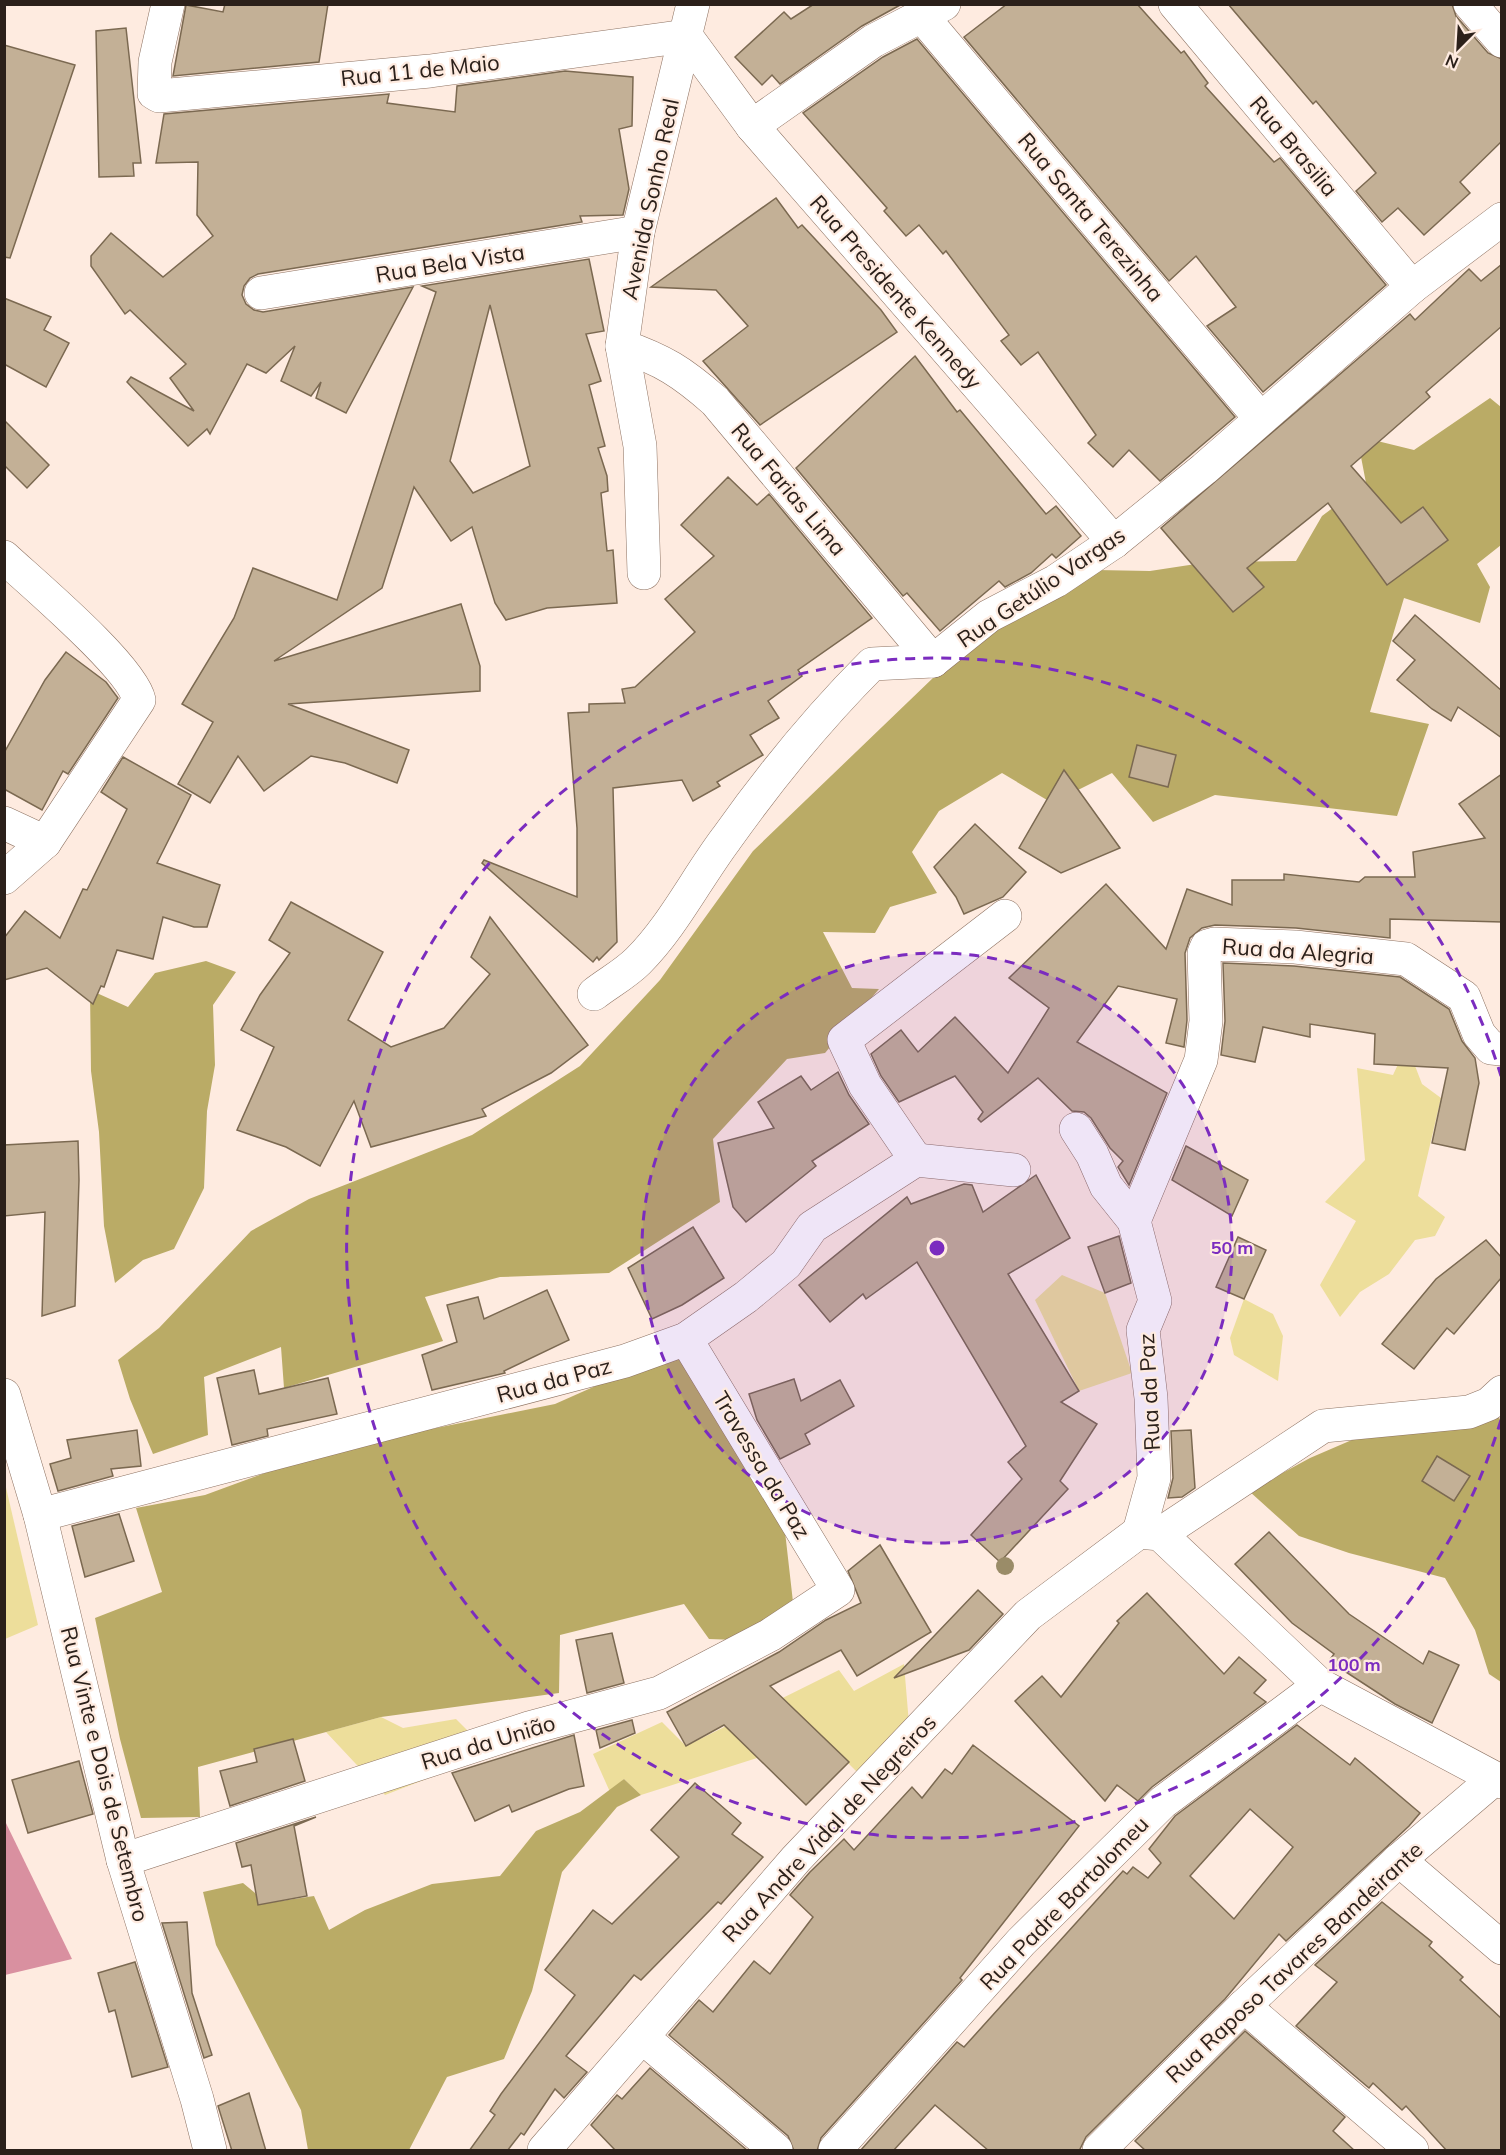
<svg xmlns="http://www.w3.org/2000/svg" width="1506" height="2155" viewBox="0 0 1506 2155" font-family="Mulish,sans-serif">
<rect width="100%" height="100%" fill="#feebe0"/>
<g fill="#edde9b">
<path d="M1407 1045 1422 1084 1441 1098 1418 1196 1445 1217 1435 1236 1415 1240 1389 1274 1360 1292 1340 1317 1320 1285 1356 1221 1325 1202 1365 1160 1357 1068 1393 1075Z"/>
<path d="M1062 1275 1105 1293 1132 1373 1079 1391 1035 1300Z"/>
<path d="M1244 1299 1273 1314 1283 1336 1278 1381 1234 1355 1230 1338Z"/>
<path d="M4 1479 38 1625 5 1639H4Z"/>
<path d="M904 1664 909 1724 859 1774 800 1715 757 1758 641 1795 624 1779 610 1792 593 1754 662 1722 686 1746 839 1670 854 1691Z"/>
<path d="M381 1717 403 1728 456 1719 473 1736 434 1776 385 1795 326 1732Z"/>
</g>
<g fill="#baab66">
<path d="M1490 398 1501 407V545L1477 564 1490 587 1480 623 1404 598 1370 712 1429 724 1397 816 1215 795 1153 822 1112 773 1052 803 1002 773 939 811 912 852 937 893 890 907 875 933 823 932 852 988 879 989 825 1053 787 1059 713 1139 720 1202 609 1273 500 1277 425 1297 443 1341 284 1388 281 1347 204 1377 208 1435 153 1454 130 1399 118 1360 159 1328 251 1231 309 1199 472 1135 580 1066 660 980 753 851 986 627 1096 570 1150 571 1209 562 1296 561 1322 516 1366 483 1357 436 1414 450Z"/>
<path d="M206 961 236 972 213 1005 215 1065 207 1111 204 1188 174 1249 143 1260 115 1283 104 1226 99 1132 91 1071 90 990 128 1007 155 973Z"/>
<path d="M681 1348 783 1514 793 1602 737 1640 709 1639 684 1604 560 1635 559 1693 381 1717 198 1767 200 1817 141 1818 120 1739 95 1618 162 1592 136 1508 205 1495 328 1450 555 1404Z"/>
<path d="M1493 1416 1501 1419V1682L1489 1674 1475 1630 1445 1578 1349 1553 1299 1536 1249 1491 1310 1458 1375 1430Z"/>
<path d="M624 1779 641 1795 617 1807 562 1872 532 1991 504 2059 447 2077 409 2150H308L301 2110 216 1945 203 1892 243 1883 267 1903 314 1896 329 1930 365 1910 432 1884 500 1876 536 1831 580 1812Z"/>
</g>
<path fill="#d990a0" d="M4 1819 72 1959 5 1975H4Z"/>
<g fill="#c3b096" stroke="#7b6951" stroke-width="1.5" fill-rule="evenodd">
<path d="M225 4H328L319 62 173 76 186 5 223 12Z"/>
<path d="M814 4H902L862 26 780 84 772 75 762 85 735 57 784 12 791 19Z"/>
<path d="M1007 4H1137L1181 53 1184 51 1208 83 1205 86 1274 162 1280 158 1386 285 1263 392 1207 326 1236 307 1196 256 1169 281 964 37Z"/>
<path d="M1228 4H1452L1456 16 1488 53 1502 59V141L1460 182 1470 193 1424 235 1398 208 1382 222 1356 191 1376 173 1316 101 1313 104Z"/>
<path d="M126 28 141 163H133L134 176 99 177 96 31Z"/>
<path d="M917 39 1235 417 1160 481 1129 450 1113 467 1088 443 1096 435 1038 352 1021 365 1001 341 1009 335 946 251 943 254 919 225 906 236 884 211 887 208 803 113 883 57Z"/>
<path d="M4 45 75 65 10 258 4 257Z"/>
<path d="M565 71 633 77 632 126 619 129 629 189 623 215 580 216 582 222 258 274 250 278 244 286 242 295 246 304 254 310 263 312 413 287 346 413 316 398 321 382 311 396 281 381 295 346 266 373 247 364 210 434 207 429 188 446 127 382 131 377 194 411 170 378 186 364 130 310 125 314 91 266V256L111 233 163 277 213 236 197 215 198 162 156 163 164 114 389 94 387 103 455 112 457 86Z"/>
<path d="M776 198 798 228 802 225 881 310 897 332 760 425 703 361 748 326 716 290 651 287Z"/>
<path d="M589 259 604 331 586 334 601 381 589 385 605 446 598 448 607 476 608 491 601 493 607 551 613 550 617 603 547 608 506 620 495 603 472 527 451 541 414 487 382 588 274 661 461 604 480 666V691L288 704 409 750 397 783 345 763 311 756 264 791 238 756 210 803 178 784 213 722 182 704 234 618 253 568 337 600 436 292 422 286ZM490 305 530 466 473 493 450 461Z"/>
<path d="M1502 264V326L1426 392 1430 397 1351 466 1401 523 1423 507 1448 540 1387 585 1328 503 1247 568 1264 587 1233 612 1161 528 1410 314 1415 320 1469 269 1481 281Z"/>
<path d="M4 298 51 317 44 330 69 343 46 387 4 364Z"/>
<path d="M915 356 957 412 960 410 1046 514 1056 506 1081 536 1056 558 1052 554 1031 573 1005 587 999 581 940 631 907 593 903 596 796 468Z"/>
<path d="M4 420 49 465 27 488 4 465Z"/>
<path d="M728 477 757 505 769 494 872 618 798 670 802 676 768 701 779 718 750 735 763 755 717 782 720 786 693 801 682 780 613 788 617 942 599 960 597 957 593 962 482 863 484 860 577 897V828L568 713 589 712V704L625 703 622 689 635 687 695 632 665 599 714 556 681 525Z"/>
<path d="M1415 615 1502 691V738L1458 707 1451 721 1432 709 1397 680 1415 660 1393 641Z"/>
<path d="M66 652 106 682 118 698 68 774 63 771 42 810 4 789V753L45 680Z"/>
<path d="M1137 745 1176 755 1168 787 1129 777Z"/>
<path d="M123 757 191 795 157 863 220 885 207 927H194L163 917 153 959 117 950 104 987 101 986 93 1004 47 968 4 980V938L25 911 60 938 83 889 87 890 127 809 101 792Z"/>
<path d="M1064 770 1120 848 1061 873 1019 848Z"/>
<path d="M1502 774V922L1390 919V938L1296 928 1215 925 1202 928 1190 938 1185 953 1187 1020 1184 1047 1166 1043 1177 999 1118 986 1077 1042 1167 1093 1129 1185 1118 1167 1123 1161 1110 1148 1091 1118 1084 1112 1072 1111 1038 1078 981 1122 978 1119 983 1112 955 1076 899 1102 881 1076 871 1054 901 1030 918 1052 955 1017 1008 1073 1049 1008 1009 978 1106 884 1166 949 1187 889 1232 905V880H1284V874L1359 882 1365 877H1415L1413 852 1485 838 1459 804Z"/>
<path d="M975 824 1026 872 1003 897 964 914 956 897 934 867Z"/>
<path d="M291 902 383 952 348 1020 391 1047 444 1028 490 974 471 957 490 917 588 1045 551 1073 482 1109 486 1116 371 1147 354 1101 320 1166 286 1147 237 1130 274 1047 241 1030 260 995 290 953 269 940Z"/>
<path d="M1223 963 1294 966 1400 977 1449 1009 1462 1041 1475 1058 1479 1083 1465 1150 1432 1143 1448 1068 1374 1064 1375 1034 1310 1024V1037L1263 1027 1255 1062 1221 1055 1225 1021Z"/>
<path d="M838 1072 849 1095 869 1124 812 1161 816 1166 746 1222 733 1207 718 1143 774 1128 758 1102 801 1076 811 1090Z"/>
<path d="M78 1141 79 1180 75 1306 42 1316 45 1212 4 1216V1145Z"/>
<path d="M1186 1146 1248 1180 1232 1216 1172 1180Z"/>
<path d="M1036 1175 1070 1238 1008 1274 1079 1391 1061 1402 1097 1424 1060 1481 1068 1489 1000 1562 971 1535 1022 1479 1008 1462 1026 1446 917 1262 866 1299 863 1294 830 1322 799 1285 907 1197 911 1204 964 1184 972 1185 983 1212Z"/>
<path d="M693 1227 724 1278 682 1305 652 1319 628 1268Z"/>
<path d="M1119 1236 1131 1283 1105 1293 1088 1247Z"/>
<path d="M1238 1237 1266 1250 1244 1299 1216 1287Z"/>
<path d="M1486 1240 1502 1258V1277L1454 1334 1447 1328 1414 1369 1382 1344 1436 1279Z"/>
<path d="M547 1290 569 1340 504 1371 505 1373 432 1390 422 1355 457 1342 447 1305 478 1297 484 1319Z"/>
<path d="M254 1370 259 1394 328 1378 337 1414 267 1429 268 1436 232 1445 217 1378Z"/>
<path d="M794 1379 801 1401 840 1380 854 1406 805 1434 810 1444 780 1459 757 1420 749 1394Z"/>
<path d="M137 1430 141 1466 111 1469 113 1476 58 1491 50 1464 71 1458 67 1440Z"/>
<path d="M1191 1430 1195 1488 1182 1497 1168 1498 1173 1478 1171 1431Z"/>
<path d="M1437 1456 1470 1476 1454 1501 1422 1481Z"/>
<path d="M119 1514 134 1561 85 1577 72 1526Z"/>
<path d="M1269 1532 1349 1614 1423 1664 1429 1651 1459 1665 1432 1723 1395 1704 1329 1661 1334 1654 1292 1623 1235 1564Z"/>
<path d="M880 1545 931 1632 857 1676 841 1650 770 1686 849 1762 806 1805 724 1725 686 1746 667 1712 779 1652 826 1620 861 1603 848 1571Z"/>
<path d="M978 1590 1003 1614 969 1650 894 1678Z"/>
<path d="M1147 1593 1224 1674 1239 1657 1266 1680 1254 1693 1266 1702 1152 1787 1138 1801 1117 1785 1105 1801 1015 1701 1042 1676 1061 1697 1119 1623 1117 1621Z"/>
<path d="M612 1633 624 1683 587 1693 576 1640Z"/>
<path d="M632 1720 635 1733 600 1748 596 1730Z"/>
<path d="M1297 1725 1350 1765 1355 1758 1420 1813 1409 1826 1286 1941 1279 1934 1225 1999 1086 2137 1079 2151H989L935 2105 893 2151H860L957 2042 964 2047 1123 1871 1127 1874 1133 1867 1148 1878 1161 1863 1149 1849 1175 1816ZM1250 1809 1293 1847 1234 1919 1190 1876Z"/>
<path d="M574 1735 584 1786 569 1789 512 1812 509 1805 475 1821 452 1773Z"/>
<path d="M293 1739 305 1781 230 1806 220 1771 257 1762 254 1749Z"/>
<path d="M973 1745 1079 1826 960 1978 962 1980 821 2138 817 2151H794L788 2136 669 2035 699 2000 713 2012 754 1961 770 1974 813 1917 790 1895 810 1872 844 1839 854 1850 912 1787 922 1798 945 1769 952 1774Z"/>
<path d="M79 1761 93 1814 28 1833 12 1780Z"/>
<path d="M695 1783 741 1823 732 1834 763 1857 721 1904 718 1902 641 1980 634 1975 566 2056 587 2072 564 2098 555 2089 524 2135 521 2133 507 2151H469L495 2115 490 2111 501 2094 575 1995 545 1970 593 1910 612 1924 679 1857 651 1830Z"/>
<path d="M316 1817 294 1826 307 1896 258 1905 251 1865 242 1867 236 1843Z"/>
<path d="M1382 1902 1432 1942 1429 1946 1463 1977 1460 1980 1502 2019V2151H1447L1406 2106 1402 2110 1373 2083 1369 2088 1296 2026 1337 1982 1315 1965Z"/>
<path d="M187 1922 192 1993 212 2055 204 2058 162 1923Z"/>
<path d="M135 1962 168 2067 132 2077 115 2010 109 2012 98 1973Z"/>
<path d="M1245 2031 1345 2117 1333 2131 1355 2151H1146L1135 2141Z"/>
<path d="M650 2068 748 2151H616L591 2125 617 2095 622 2099Z"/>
<path d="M249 2093 266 2151H232L218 2106Z"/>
</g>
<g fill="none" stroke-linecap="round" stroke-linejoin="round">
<g stroke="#8e7363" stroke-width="34">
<g id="street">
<path d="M168 4 155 62 154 93 159 96 430 71 686 36 752 126 1114 542"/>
<path d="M1175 4 1412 287"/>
<path d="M921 15 1260 418"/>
<path d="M752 126 873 41 944 4"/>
<path d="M261 293 638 232"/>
<path d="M622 346C663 360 682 372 715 401L933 661"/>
<path d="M4 557C33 584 132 667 139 700L45 842 4 878"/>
<path d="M644 573 640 446 622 346 638 232 693 4"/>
<path d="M4 823 45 842"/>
<path d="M594 994C608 983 625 974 638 961 673 926 696 879 726 839 770 777 818 718 872 664L933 661 989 616 1056 581 1114 542 1204 469 1412 287 1502 219"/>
<path d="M1076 1129 1092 1154 1106 1186 1134 1221 1155 1301 1143 1330 1151 1398 1154 1478 1139 1532"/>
<path d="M916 1160 865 1085 844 1040 1005 916"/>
<path d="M1134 1221 1201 1060 1206 1021 1204 953 1207 946 1214 944 1295 947 1406 959 1464 997 1479 1034 1491 1048 1502 1049"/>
<path d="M4 1395 40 1515 123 1860 197 2099 210 2150"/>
<path d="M40 1515 625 1361 686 1339 746 1297 786 1264 812 1227 916 1160 1014 1170"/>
<path d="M1139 1532 1160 1534 1320 1685 1502 1782"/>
<path d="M1160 1534 1323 1426 1469 1412 1489 1404 1502 1392"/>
<path d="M123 1860 529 1728 659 1693 770 1635 838 1590 686 1339"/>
<path d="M1399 1860 1502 1948"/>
<path d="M1244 2006 1412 2150"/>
<path d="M642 2037 776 2150"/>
<path d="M544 2150 796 1859 1028 1615 1139 1532"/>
<path d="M835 2150 1021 1942 1163 1802 1320 1685"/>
<path d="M1099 2150 1244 2006 1399 1860 1494 1779"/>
</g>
</g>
<g stroke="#8e7363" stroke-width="34">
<path id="secondary" d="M1470 4 1502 41"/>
</g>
<use href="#street" stroke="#fff" stroke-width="33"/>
<use href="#secondary" stroke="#fff" stroke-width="33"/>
</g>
<circle fill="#9a8c68" cx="1005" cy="1566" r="9"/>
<circle cx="937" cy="1248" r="295" fill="#7b2cbf" fill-opacity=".12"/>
<g fill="none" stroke="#7b2cbf" stroke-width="3" stroke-dasharray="10 8">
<circle cx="937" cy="1248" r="295"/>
<path d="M1501 1420A590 590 0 1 1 1501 1076"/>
</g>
<g text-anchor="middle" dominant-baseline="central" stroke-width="4.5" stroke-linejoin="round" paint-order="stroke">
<g font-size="22" fill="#2b201a" stroke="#feebe0">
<text transform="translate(420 70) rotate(-6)">Rua 11 de Maio</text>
<text transform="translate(1294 146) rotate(50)">Rua Brasilia</text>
<text transform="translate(650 199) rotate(-78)">Avenida Sonho Real</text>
<text transform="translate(1091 217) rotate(50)">Rua Santa Terezinha</text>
<text transform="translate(450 263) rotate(-9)">Rua Bela Vista</text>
<text transform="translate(896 292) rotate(49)">Rua Presidente Kennedy</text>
<text transform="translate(789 489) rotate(50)">Rua Farias Lima</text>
<text transform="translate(1041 587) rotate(-34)">Rua Getúlio Vargas</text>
<text transform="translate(1298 951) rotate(4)">Rua da Alegria</text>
<text transform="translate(554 1380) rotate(-15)">Rua da Paz</text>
<text transform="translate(1149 1392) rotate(-93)">Rua da Paz</text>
<text transform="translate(762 1465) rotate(59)">Travessa da Paz</text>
<text transform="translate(488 1742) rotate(-17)">Rua da União</text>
<text transform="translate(105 1774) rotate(76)">Rua Vinte e Dois de Setembro</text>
<text transform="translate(829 1828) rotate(-47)">Rua Andre Vidal de Negreiros</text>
<text transform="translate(1064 1903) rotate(-46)">Rua Padre Bartolomeu</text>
<text transform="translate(1294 1962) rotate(-43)">Rua Raposo Tavares Bandeirante</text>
</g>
</g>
<circle cx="937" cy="1248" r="9" fill="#7b2cbf" stroke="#feebe0" stroke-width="3"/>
<g font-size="18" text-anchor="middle" font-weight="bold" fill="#7b2cbf" stroke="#feebe0" stroke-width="4.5" stroke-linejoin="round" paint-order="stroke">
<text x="1232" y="1254">50 m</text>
<text x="1354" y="1671">100 m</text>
</g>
<rect width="1506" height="2155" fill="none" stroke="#2b201a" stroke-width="12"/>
<g transform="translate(1458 48) rotate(204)" stroke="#feebe0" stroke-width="4.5" paint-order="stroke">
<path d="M0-4.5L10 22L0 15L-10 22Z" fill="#2b201a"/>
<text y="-9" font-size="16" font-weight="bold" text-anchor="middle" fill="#2b201a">N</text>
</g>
</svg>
